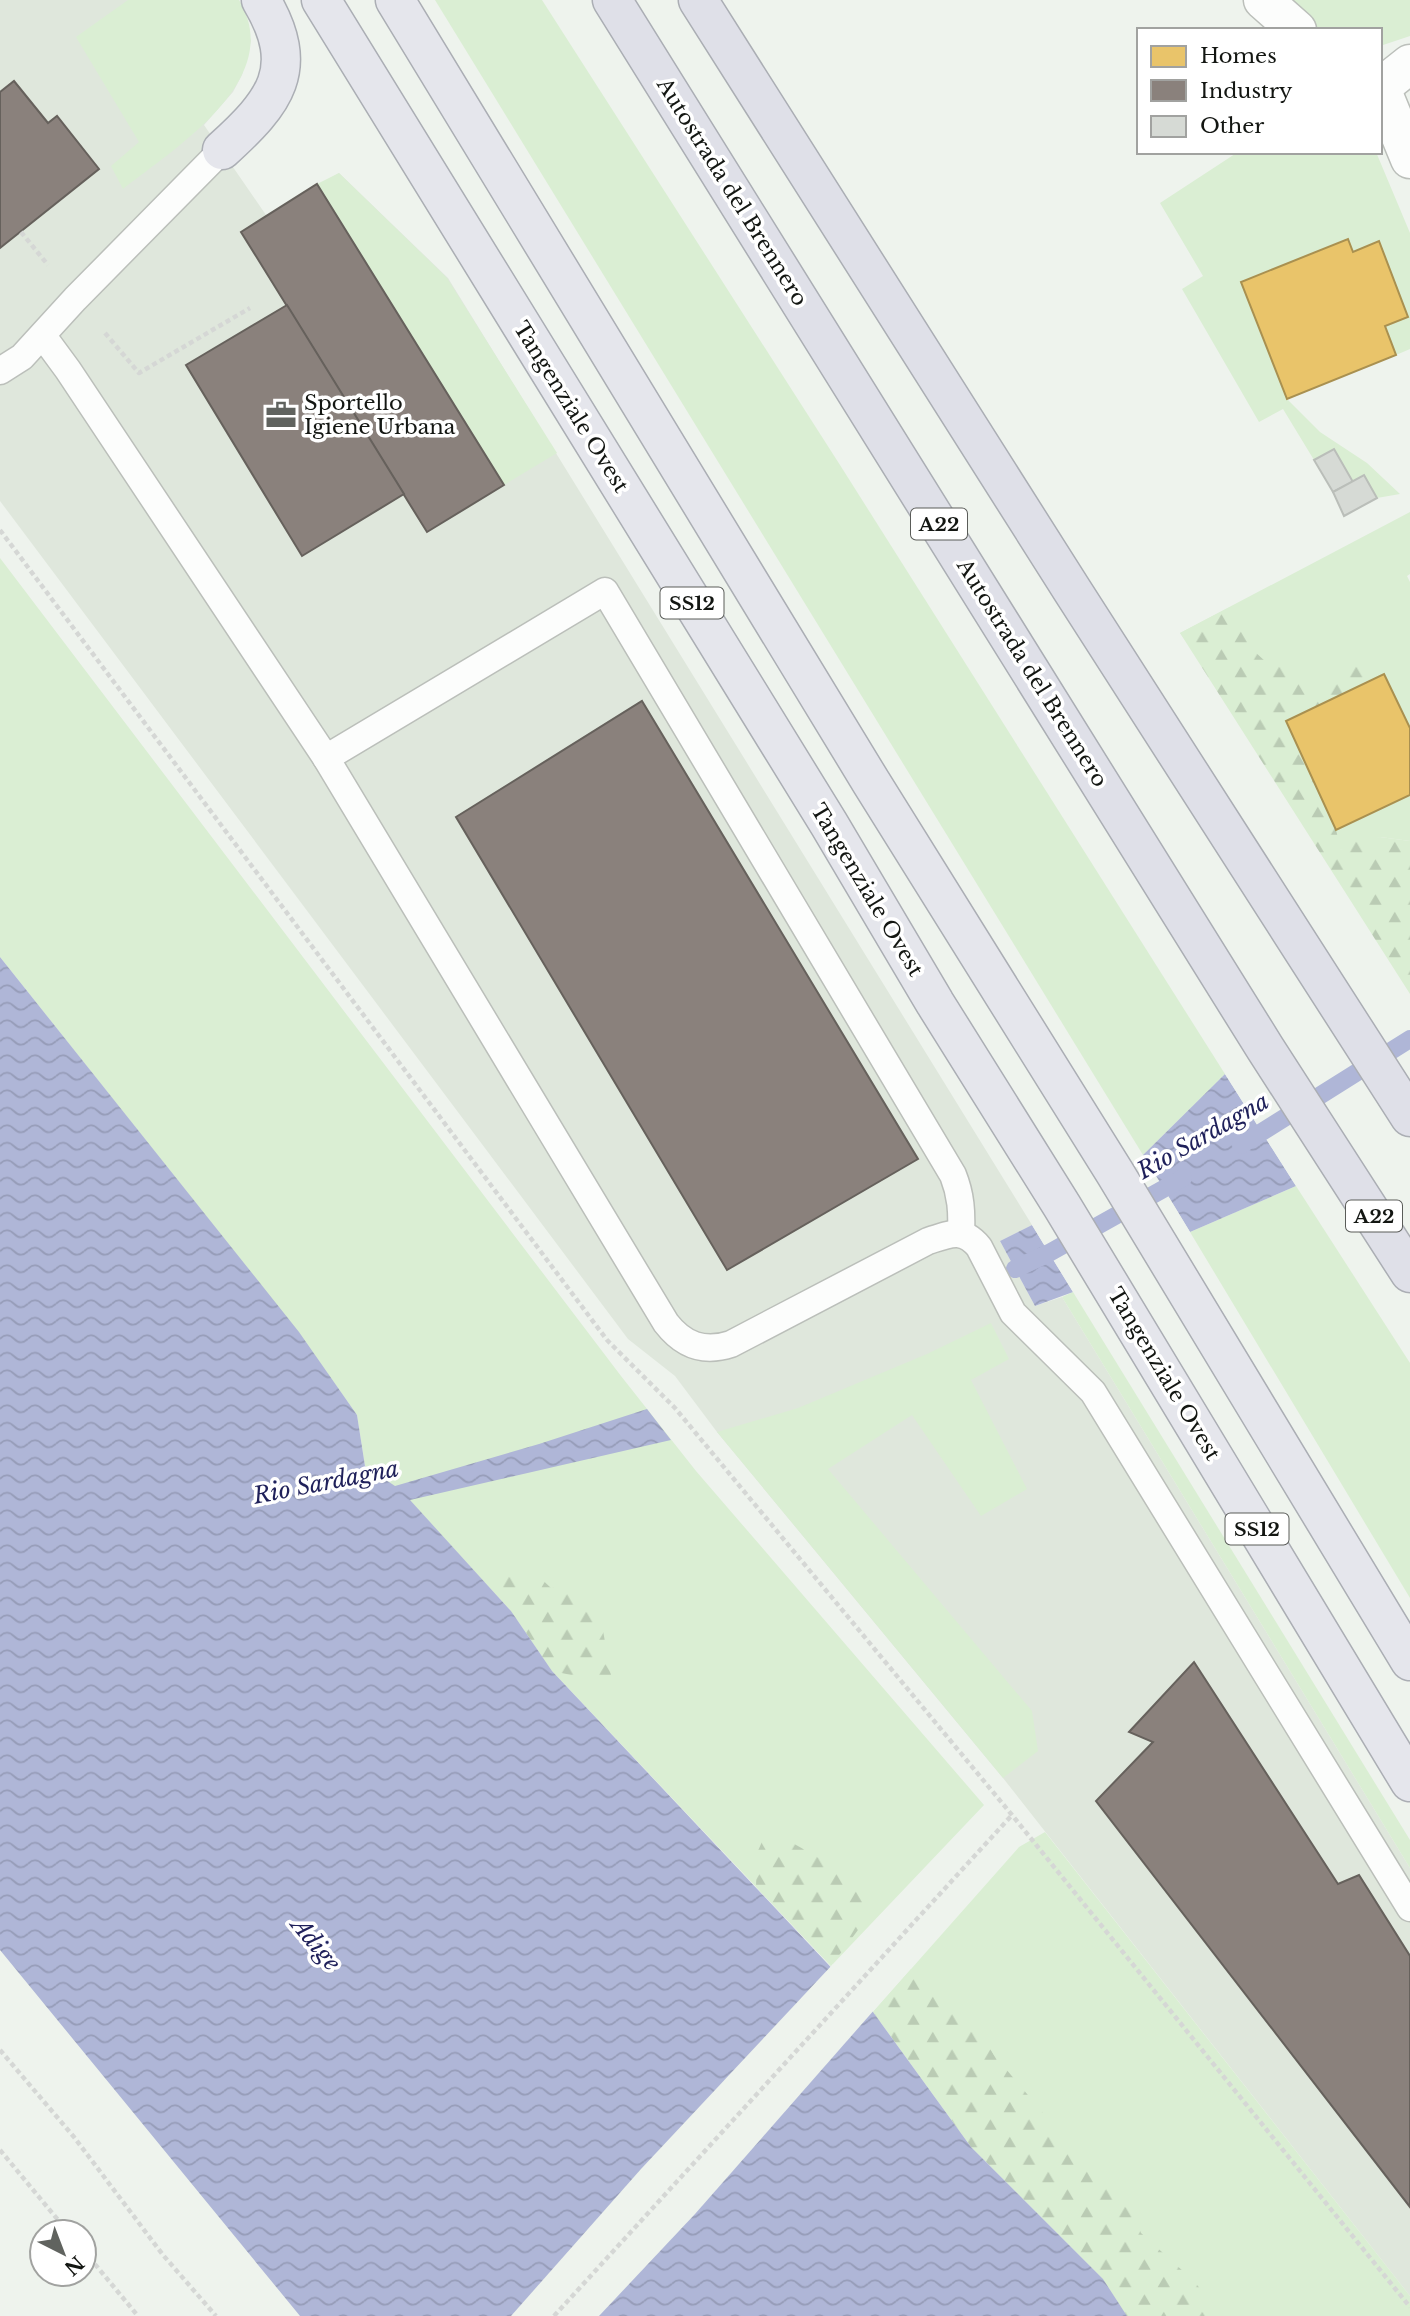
<svg xmlns="http://www.w3.org/2000/svg" width="1410" height="2316" viewBox="0 0 1410 2316" font-family="'Libre Baskerville',serif">
<defs>
<pattern id="forest-firs" width="22" height="20" patternUnits="userSpaceOnUse" patternTransform="scale(1.75)"><rect width="22" height="20" fill="#daeed3"/><path d="M5 1l3.5 6h-7zM16 11l3.5 6h-7z" fill="#bacbb4"/></pattern>
<pattern id="water-waves" width="16" height="10" patternUnits="userSpaceOnUse" patternTransform="scale(1.75)"><rect width="16" height="10" fill="#afb6d7"/><path d="M0 5q4-4 8 0t8 0" fill="none" stroke="#969cb8"/></pattern>
</defs>
<rect width="100%" height="100%" fill="#eef3ed"/>
<path fill="#dfe7dc" d="M0 0H239L251 41 242 75 233 92 204 125 266 215 339 173 448 278 1032 1225 1000 1241 1035 1306 1062 1297 1410 1868V2296L1003 1778 717 1432 675 1376 628 1339 0 501Z"/>
<g fill="#daeed3">
<path d="M128 0H239C287 79 175 148 123 189L111 166 139 142 76 37Z"/>
<path d="M435 0H542L840 465 1225 1074 1143 1155Z"/>
<path d="M1285 0H1410V36L1380 46V30H1316Z"/>
<path d="M1238 152H1376L1410 233V349L1396 355 1385 326 1408 317 1379 242 1353 252 1347 239 1241 283 1287 399 1320 432 1367 463 1400 494 1377 498 1365 476 1353 482 1334 450 1314 460 1283 409 1259 422 1182 289 1203 276 1160 203Z"/>
<path d="M339 173 447 278 557 453 504 485 317 184Z"/>
<path d="M1410 512V574L1407 576 1410 582V841L1380 837 1341 850 1180 633Z"/>
<path d="M0 558 621 1376 696 1471 984 1805 831 1966 552 1671 511 1611 403 1493 365 1466 357 1415 299 1333 0 957Z"/>
<path d="M1296 1186 1410 1363V1598L1190 1232Z"/>
<path d="M1073 1292 1410 1840V1868L1062 1297Z"/>
<path d="M991 1323 1009 1359 971 1380 1027 1489 981 1516 912 1415 828 1469 1032 1711 1038 1751 1003 1778 717 1432 798 1408 927 1354Z"/>
<path d="M1045 1832 1410 2296V2316H1127L1103 2279 873 2012 1019 1847Z"/>
</g>
<g fill="url(#forest-firs)">
<path d="M1230 607 1254 651 1266 662 1299 664 1311 685 1361 658 1373 661 1384 674 1286 721 1336 830 1341 850 1357 839 1380 837 1410 841V994L1180 633Z"/>
<path d="M496 1570H532L551 1588 569 1586 600 1614 611 1675 605 1682 552 1671 511 1611Z"/>
<path d="M765 1835 789 1841 869 1886 873 1910 831 1966 756 1887 757 1853Z"/>
<path d="M911 1969 970 2015 994 2055 1044 2114 1076 2146 1136 2219 1141 2233 1195 2282 1220 2316H1127L1103 2279 971 2147 873 2012Z"/>
</g>
<g fill="url(#water-waves)">
<path d="M0 957 299 1332 357 1415 365 1466 395 1486 539 1444 647 1409 671 1440 410 1500 511 1611 552 1671 873 2012 971 2147 1103 2279 1127 2316H300L0 1950Z"/>
<path d="M1225 1074 1296 1186 1190 1232 1143 1155Z"/>
<path d="M1032 1225 1073 1292 1035 1306 1000 1241Z"/>
</g>
<g fill="#eef3ed">
<path d="M1228 1072 1299 1184 1296 1186 1225 1074Z"/>
<path d="M1143 1155 1164 1189 1190 1232 1186 1234 1140 1157Z"/>
<path d="M1035 1223 1052 1251 1076 1290 1073 1292 1049 1253 1032 1225Z"/>
<path d="M833 1964 875 2009 695 2214 599 2316H511L641 2169Z"/>
</g>
<g fill="#e9c46a" stroke="#a99050" stroke-width="2">
<path d="M1348 239 1353 252 1379 241 1408 317 1385 326 1396 355 1287 399 1241 282Z"/>
<path d="M1384 674 1410 728V795L1336 830 1286 721Z"/>
</g>
<g fill="#8a817c" stroke="#66615c" stroke-width="2">
<path d="M14 81 48 123 57 116 99 169 0 248V92Z"/>
<path d="M317 184 504 485 427 532 241 232Z"/>
<path d="M287 305 404 494 302 556 186 365Z"/>
<path d="M642 701 918 1159 727 1270 456 817Z"/>
<path d="M1194 1662 1338 1884 1359 1875 1410 1956V2207L1096 1801 1153 1742 1129 1732Z"/>
</g>
<g fill="none" stroke-linecap="round" stroke-linejoin="round">
<g stroke="#afb6d7" stroke-width="18">
<path d="M1241 1145 1410 1039"/>
<path d="M1015 1269 1049 1253 1183 1178"/>
</g>
</g>
<g fill="#d6dad5" stroke="#babeb9" stroke-width="2">
<path d="M1334 449 1353 482 1333 492 1314 460Z"/>
<path d="M1364 475 1377 498 1344 516 1333 492Z"/>
</g>
<g fill="none" stroke-linecap="round" stroke-linejoin="round">
<g stroke="#bbbfba" stroke-width="29">
<g id="service">
<path d="M43 336 68 370 326 758 666 1323C683 1345 704 1353 731 1344L928 1241C949 1234 963 1227 979 1247L1013 1313 1093 1392 1410 1908"/>
<path d="M0 371 22 357 75 299 222 150"/>
<path d="M326 758 605 591 953 1175C961 1195 962 1212 961 1234"/>
</g>
</g>
<g stroke="#bbbfba" stroke-width="41">
<g id="minor">
<path d="M1263 0 1297 30"/>
<path d="M1380 86 1410 159"/>
<path d="M1381 87 1410 64"/>
</g>
</g>
<g stroke="#abaeb4" stroke-width="41">
<g id="trunk">
<path d="M321 0 829 824 935 1003 1062 1206 1410 1782"/>
<path d="M395 0 871 782 1115 1173 1410 1661"/>
<path d="M222 150C275 102 302 69 261 0"/>
</g>
</g>
<g stroke="#abaeb4" stroke-width="41">
<g id="motorway">
<path d="M612 0 1265 1048 1410 1273"/>
<path d="M698 0 1072 590 1410 1117"/>
</g>
</g>
<g stroke="#d5d7d5" stroke-width="4.5" stroke-dasharray="5 3.5" stroke-linecap="butt">
<path d="M21 232 48 265"/>
<path d="M105 333 139 373 250 308"/>
<path d="M0 530 607 1340 675 1408 1012 1815 1410 2307"/>
<path d="M0 2050 74 2137 163 2255 216 2316"/>
<path d="M0 2150 68 2232"/>
<path d="M84 2251 138 2316"/>
<path d="M554 2316 1012 1815"/>
</g>
<use href="#service" stroke="#fcfdfc" stroke-width="26"/>
<use href="#minor" stroke="#fcfdfc" stroke-width="38"/>
<use href="#trunk" stroke="#e5e6ec" stroke-width="38"/>
<use href="#motorway" stroke="#dfe0e8" stroke-width="38"/>
</g>
<defs>
<g id="office-bare" transform="scale(2.415)"><path d="M-6-3h4V-5.5h4V-3h4V5H-6ZM-1-4.5V-3h2v-1.5ZM-6 0V1H6V0Z" fill="#60635f" stroke="#fff" stroke-width="2.5" paint-order="stroke"/></g>
</defs>
<g fill-rule="evenodd">
<use href="#office-bare" x="281" y="415"/>
</g>
<g text-anchor="middle" dominant-baseline="central" stroke-width="7" stroke-linejoin="round" paint-order="stroke">
<g fill="#fff" stroke="#5a5c59" stroke-width="2">
<rect x="911" y="508.5" width="56" height="31" rx="5"/>
<rect x="660.5" y="587.5" width="63" height="31" rx="5"/>
<rect x="1346" y="1200.5" width="56" height="31" rx="5"/>
<rect x="1225.5" y="1513.5" width="63" height="31" rx="5"/>
</g>
<g font-size="19" font-weight="bold" fill="#131612">
<text x="939" y="524">A22</text>
<text x="692" y="603">SS12</text>
<text x="1374" y="1216">A22</text>
<text x="1257" y="1529">SS12</text>
</g>
<g font-size="21" fill="#131612" stroke="#fff">
<text transform="translate(732 192) rotate(58)">Autostrada del Brennero</text>
<text transform="translate(571 407) rotate(58)">Tangenziale Ovest</text>
<text transform="translate(1032 673) rotate(58)">Autostrada del Brennero</text>
<text transform="translate(867 890) rotate(59)">Tangenziale Ovest</text>
<text transform="translate(1164 1374) rotate(59)">Tangenziale Ovest</text>
</g>
<g font-size="21" fill="#131612" stroke="#fff" text-anchor="start">
<text x="304" y="403">Sportello<tspan x="304" dy="24">Igiene Urbana</tspan></text>
</g>
<g font-size="23" font-style="italic" fill="#1f205a" stroke="#fff">
<text transform="translate(1203 1136) rotate(-30)">Rio Sardagna</text>
<text transform="translate(326 1482) rotate(-11)">Rio Sardagna</text>
<text transform="translate(316 1944) rotate(50)">Adige</text>
</g>
</g>
<rect x="1137" y="28" width="245" height="126" fill="#ffffff" stroke="#a1a2a0" stroke-width="2"/>
<rect x="1151" y="46" width="35" height="21" fill="#e9c46a" stroke="#a1a2a0" stroke-width="2"/>
<text x="1200" y="63" font-size="21" fill="#131612">Homes</text>
<rect x="1151" y="80" width="35" height="21" fill="#8a817c" stroke="#a1a2a0" stroke-width="2"/>
<text x="1200" y="98" font-size="21" fill="#131612">Industry</text>
<rect x="1151" y="116" width="35" height="21" fill="#d6dad5" stroke="#a1a2a0" stroke-width="2"/>
<text x="1200" y="133" font-size="21" fill="#131612">Other</text>
<g transform="translate(63 2253) rotate(138)"><circle r="33" fill="#ffffff" stroke="#a1a2a0" stroke-width="2"/>
<path d="M0-5L12 26L0 18L-12 26Z" fill="#60635f"/>
<text y="-10" font-size="19" font-weight="bold" text-anchor="middle" fill="#131612">N</text>
</g>
</svg>
